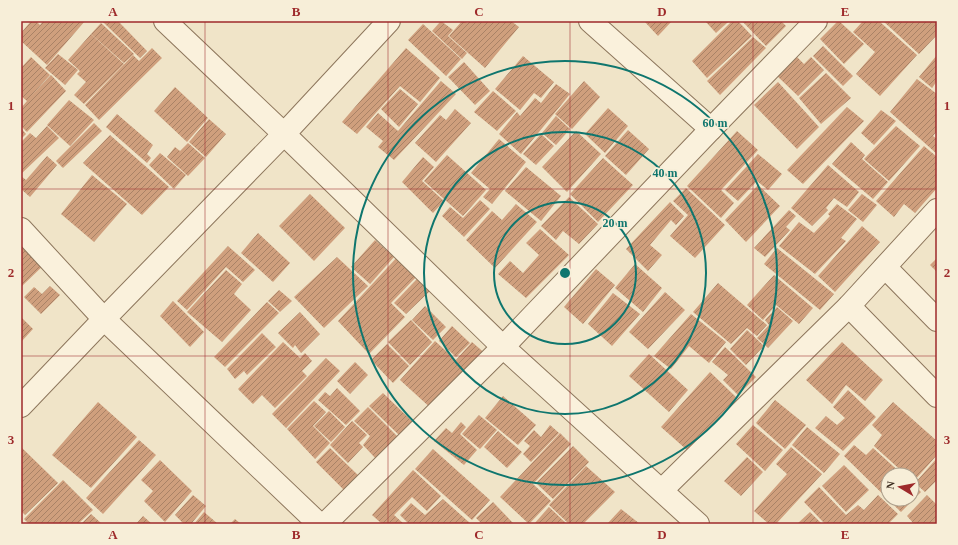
<svg xmlns="http://www.w3.org/2000/svg" width="958" height="545" viewBox="0 0 958 545" font-family="Georgia,serif">
<defs>
<pattern id="building-hatch" width="6" height="6" patternUnits="userSpaceOnUse"><rect width="6" height="6" fill="#cf9f7d"/><path d="M-1 1l2-2M0 6l6-6M5 7l2-2" fill="none" stroke="#a98266"/></pattern>
</defs>
<rect width="100%" height="100%" fill="#f0e4c8"/>
<g fill="url(#building-hatch)">
<path d="M31 21H36L40 25 43 21H85L47 65 21 41V33Z"/>
<path d="M104 21H118L147 51 140 58 103 22Z"/>
<path d="M441 21 453 30 448 36 467 53 462 59 432 31Z"/>
<path d="M462 21 468 23 470 21H511L519 27 485 68 449 36Z"/>
<path d="M644 21H672L658 36Z"/>
<path d="M705 21H729L716 33Z"/>
<path d="M732 21H738L752 36 707 78 692 61Z"/>
<path d="M742 21H781L786 26 766 46Z"/>
<path d="M838 21H839L864 44 844 64 820 39Z"/>
<path d="M863 21H879L917 55 880 96 856 74 875 52 853 32Z"/>
<path d="M883 21H936L937 35 919 54Z"/>
<path d="M101 23 134 54 124 63 91 34Z"/>
<path d="M423 24 461 59 446 76 408 40Z"/>
<path d="M91 34 124 64 84 104 74 95 86 82 77 74 80 71 68 60Z"/>
<path d="M753 37 766 48 720 95 707 81Z"/>
<path d="M823 46 853 76 843 86 813 56Z"/>
<path d="M152 48 162 58 99 120 85 105 133 55 139 61Z"/>
<path d="M406 48 440 78 420 102 400 86 357 134 342 122Z"/>
<path d="M792 52 804 64 811 57 824 70 798 96 774 73Z"/>
<path d="M58 54 78 70 65 85 45 68Z"/>
<path d="M937 55V81L932 88 919 77Z"/>
<path d="M523 56 554 82 541 98 534 93 520 110 495 89Z"/>
<path d="M31 57 50 75 31 96 51 75 66 91 27 132 21 126V108L27 101 21 96V68Z"/>
<path d="M464 62 490 91 475 105 448 77Z"/>
<path d="M826 73 851 98 821 124 799 98Z"/>
<path d="M917 79 937 94V131L933 136 937 139V154L890 112Z"/>
<path d="M441 81 456 94 394 160 378 147 383 141 366 127 378 113 398 131Z"/>
<path d="M584 81 600 97 572 129 555 114Z"/>
<path d="M778 82 819 127 797 149 754 105Z"/>
<path d="M556 84 570 94 521 154 499 134 517 112 520 116 535 98 541 103Z"/>
<path d="M175 87 208 118 187 142 154 111Z"/>
<path d="M400 89 418 104 399 127 381 109Z"/>
<path d="M493 91 516 111 497 131 474 112Z"/>
<path d="M69 100 94 120 70 146 47 125Z"/>
<path d="M847 107 864 121 803 184 787 170Z"/>
<path d="M608 108 628 126 605 153 585 134Z"/>
<path d="M455 109 471 123 436 162 415 143 440 115 446 120Z"/>
<path d="M881 110 896 121 874 145 861 133Z"/>
<path d="M117 114 153 145 147 154 151 158 147 163 106 127Z"/>
<path d="M556 116 570 129 556 145 542 133Z"/>
<path d="M209 119 226 134 206 157 189 142Z"/>
<path d="M94 123 102 131 63 168 56 161Z"/>
<path d="M47 126 59 138 21 174V142L30 133 36 138Z"/>
<path d="M896 126 920 146 889 181 864 159Z"/>
<path d="M21 128 26 134 21 139Z"/>
<path d="M628 130 649 149 626 175 605 156Z"/>
<path d="M576 131 601 154 567 192 542 167Z"/>
<path d="M737 131 758 150 721 190 734 203 721 218 687 186Z"/>
<path d="M541 134 554 146 536 165 523 154Z"/>
<path d="M110 135 169 187 142 215 83 163Z"/>
<path d="M499 139 526 162 492 204 483 197 490 189 471 173Z"/>
<path d="M851 142 865 155 862 159 888 182 873 199 832 164Z"/>
<path d="M188 143 205 158 188 176 167 157 175 147 180 151Z"/>
<path d="M924 146 937 157V188L915 213 904 204 894 217 876 201Z"/>
<path d="M160 153 186 175 174 189 149 165Z"/>
<path d="M758 154 782 174 768 190 757 181 738 201 725 190Z"/>
<path d="M447 155 486 190 463 216 424 181Z"/>
<path d="M47 156 57 165 30 197 21 189V176L26 180Z"/>
<path d="M423 157 434 167 422 181 444 201 433 213 402 182Z"/>
<path d="M603 158 633 185 598 222 570 194Z"/>
<path d="M828 165 859 192 847 207 834 198 826 208 828 210 812 226 791 208Z"/>
<path d="M526 167 561 196 541 221 505 191Z"/>
<path d="M92 175 127 204 94 242 61 214Z"/>
<path d="M758 185 780 206 746 242 725 220Z"/>
<path d="M686 188 725 225 695 258 670 236 688 215 673 201Z"/>
<path d="M310 194 345 228 314 261 279 226Z"/>
<path d="M862 194 877 205 863 222 848 210Z"/>
<path d="M569 197 598 224 579 244 563 231 556 240 541 226Z"/>
<path d="M480 200 490 209 464 237 442 216 450 207 463 218Z"/>
<path d="M670 202 684 216 676 225 671 220 650 245 662 255 648 271 626 249Z"/>
<path d="M516 204 537 222 495 268 466 240 492 211 502 220Z"/>
<path d="M837 204 857 219 841 238 846 241 815 274 779 246 799 222 814 233 830 216 828 214Z"/>
<path d="M789 210 796 216 786 227 790 230 765 257 754 248Z"/>
<path d="M862 226 880 242 835 292 818 276Z"/>
<path d="M540 229 569 255 526 298 498 274 510 261 523 273 539 255 526 243Z"/>
<path d="M21 233 48 261 21 287Z"/>
<path d="M258 233 290 263 273 282 241 253Z"/>
<path d="M375 240 394 257 370 284 351 267Z"/>
<path d="M228 246 255 270 243 282 226 267 187 310 177 301Z"/>
<path d="M777 248 834 294 820 310 764 264Z"/>
<path d="M400 254 420 273 391 303 405 317 369 354 338 321Z"/>
<path d="M337 257 368 286 324 328 294 297Z"/>
<path d="M937 258V272L930 265Z"/>
<path d="M635 264 662 288 643 312 615 288Z"/>
<path d="M596 269 615 285 583 324 564 307Z"/>
<path d="M226 270 242 284 234 294 251 310 222 342 187 312Z"/>
<path d="M774 275 813 308 799 324 776 305 763 320 747 305Z"/>
<path d="M418 278 431 290 406 314 394 303Z"/>
<path d="M718 283 767 325 757 336 747 328 731 344 693 312Z"/>
<path d="M50 286 60 295 41 314 24 297 34 287 42 294Z"/>
<path d="M279 290 292 301 280 312 268 301Z"/>
<path d="M665 292 685 310 648 349 629 332Z"/>
<path d="M613 293 640 314 612 346 588 324Z"/>
<path d="M173 301 204 332 190 347 160 316Z"/>
<path d="M267 302 279 313 225 367 214 357Z"/>
<path d="M425 306 446 327 433 340 412 320Z"/>
<path d="M777 307 793 321 768 348 757 338 769 325 765 320Z"/>
<path d="M300 312 320 334 301 353 295 345 293 348 278 333Z"/>
<path d="M691 314 726 342 709 363 689 346 671 369 654 356Z"/>
<path d="M21 317 33 329 21 342Z"/>
<path d="M411 320 432 342 410 365 388 342Z"/>
<path d="M452 326 470 343 456 357 439 341Z"/>
<path d="M747 330 764 346 746 365 730 349Z"/>
<path d="M262 333 276 347 247 375 244 371 235 379 227 369Z"/>
<path d="M435 341 456 360 472 342 488 356 434 411 400 380Z"/>
<path d="M283 342 300 358 305 353 312 361 302 371 307 376 275 408 262 395 253 404 238 389Z"/>
<path d="M842 342 883 380 865 401 846 385 832 404 806 380Z"/>
<path d="M387 344 409 366 393 383 371 360Z"/>
<path d="M725 347 756 377 738 395 723 380 728 375 712 362Z"/>
<path d="M649 354 688 390 669 412 629 376Z"/>
<path d="M326 358 340 371 286 428 272 414Z"/>
<path d="M355 362 368 375 350 394 337 381Z"/>
<path d="M710 372 737 398 687 450 661 427Z"/>
<path d="M337 388 360 411 346 425 318 400 325 392 330 396Z"/>
<path d="M848 390 876 417 843 451 815 428 826 416 837 425 845 418 833 407Z"/>
<path d="M383 393 413 422 400 436 369 406Z"/>
<path d="M503 396 536 425 518 445 485 418Z"/>
<path d="M775 400 806 425 785 449 756 423Z"/>
<path d="M314 401 326 412 313 426 330 443 315 459 287 429Z"/>
<path d="M98 402 137 437 91 488 52 455Z"/>
<path d="M893 402 937 441V455L914 481 912 480V475H906L874 446 882 435 872 425Z"/>
<path d="M368 407 398 437 377 460 363 445 370 436 354 421Z"/>
<path d="M329 411 345 427 331 442 314 426Z"/>
<path d="M479 415 497 430 480 449 462 434Z"/>
<path d="M352 421 367 435 359 443 363 447 348 463 330 445Z"/>
<path d="M461 422 466 427 460 434 477 450 464 465 434 441 446 428 452 433Z"/>
<path d="M550 425 559 433 531 462 523 454 530 446 524 441 534 430 541 437Z"/>
<path d="M753 425 783 450 765 471 736 444Z"/>
<path d="M807 427 840 454 824 473 792 445Z"/>
<path d="M498 431 522 452 507 468 484 447Z"/>
<path d="M560 433 571 444 533 484 551 501 529 524 500 497Z"/>
<path d="M139 440 156 455 103 514 86 498Z"/>
<path d="M854 445 866 455 873 448 903 475H888V499H912V484L921 492 901 512 844 456Z"/>
<path d="M573 446 589 462 553 499 536 483Z"/>
<path d="M21 447 58 483 25 515 21 511Z"/>
<path d="M791 447 822 474 776 524H769L754 511 787 474 776 464Z"/>
<path d="M330 448 360 477 345 491 316 462Z"/>
<path d="M433 449 490 500 472 520 415 469Z"/>
<path d="M747 457 763 472 741 496 724 481Z"/>
<path d="M937 458V480L925 492 915 483Z"/>
<path d="M160 460 192 491 165 522 144 501 153 491 141 480Z"/>
<path d="M844 465 869 490 846 512 822 486Z"/>
<path d="M586 466 615 492 583 524H569L549 505Z"/>
<path d="M413 470 441 496 427 511 412 497 394 515 404 524H382L372 515Z"/>
<path d="M63 480 93 510 78 524H29L24 519Z"/>
<path d="M819 487 846 515 858 505 864 510 878 495 898 514 888 524H825L804 502Z"/>
<path d="M193 495 206 506 191 524H184L175 515Z"/>
<path d="M927 495 937 505V524H914L907 516Z"/>
<path d="M443 499 471 524H409L400 515 411 503 425 515Z"/>
<path d="M493 502 514 524H482L476 518Z"/>
<path d="M549 507 567 524H534Z"/>
<path d="M621 509 640 524H607Z"/>
<path d="M204 512 218 524H194Z"/>
<path d="M810 512 822 524H797Z"/>
<path d="M91 514 102 524H81Z"/>
<path d="M143 516 152 524H136Z"/>
<path d="M235 519 241 524H230Z"/>
</g>
<g fill="none" stroke-linecap="round" stroke-linejoin="round">
<g stroke="#8d765c" stroke-width="24">
<g id="minor">
<path d="M165 21 284 134 503 347 698 524"/>
<path d="M590 21 711 129"/>
<path d="M21 229 104 319 319 524"/>
<path d="M885 267 937 320"/>
<path d="M849 306 937 396"/>
<path d="M21 406 104 319 284 134 389 21"/>
<path d="M662 490 849 306 937 210"/>
<path d="M325 524 503 347 711 129 816 21"/>
</g>
</g>
<use href="#minor" stroke="#faf1dc" stroke-width="22"/>
</g>
<path fill="none" stroke="#9e2a2b" stroke-width="1" stroke-opacity="0.55" d="M205 21V524M388 21V524M570 21V524M753 21V524M21 189H937M21 356H937"/>
<g fill="none" stroke="#0f766e" stroke-width="2">
<circle cx="565" cy="273" r="71"/>
<circle cx="565" cy="273" r="141"/>
<circle cx="565" cy="273" r="212"/>
</g>
<circle cx="565" cy="273" r="6" fill="#0f766e" stroke="#f7eed8" stroke-width="2"/>
<g font-size="12" text-anchor="middle" font-weight="bold" fill="#0f766e" stroke="#f7eed8" stroke-width="3.5" stroke-linejoin="round" paint-order="stroke">
<text x="715" y="127">60 m</text>
<text x="665" y="177">40 m</text>
<text x="615" y="227">20 m</text>
</g>
<rect width="958" height="545" fill="none" stroke="#f7eed8" stroke-width="44"/>
<g transform="translate(900 487) rotate(280)"><circle r="19" fill="#f7eed8" stroke="#ada18e"/>
<path d="M0-3L7 15L0 10L-7 15Z" fill="#9e2a2b"/>
<text y="-6" font-size="11" font-weight="bold" text-anchor="middle" fill="#3d2e20">N</text>
</g>
<rect x="22" y="22" width="914" height="501" fill="none" stroke="#9e2a2b" stroke-width="1.5"/>
<g font-size="13" text-anchor="middle" font-weight="bold" fill="#9e2a2b">
<text x="113" y="16">A</text>
<text x="296" y="16">B</text>
<text x="479" y="16">C</text>
<text x="662" y="16">D</text>
<text x="845" y="16">E</text>
<text x="11" y="110">1</text>
<text x="947" y="110">1</text>
<text x="11" y="277">2</text>
<text x="947" y="277">2</text>
<text x="11" y="444">3</text>
<text x="947" y="444">3</text>
<text x="113" y="539">A</text>
<text x="296" y="539">B</text>
<text x="479" y="539">C</text>
<text x="662" y="539">D</text>
<text x="845" y="539">E</text>
</g>
</svg>
